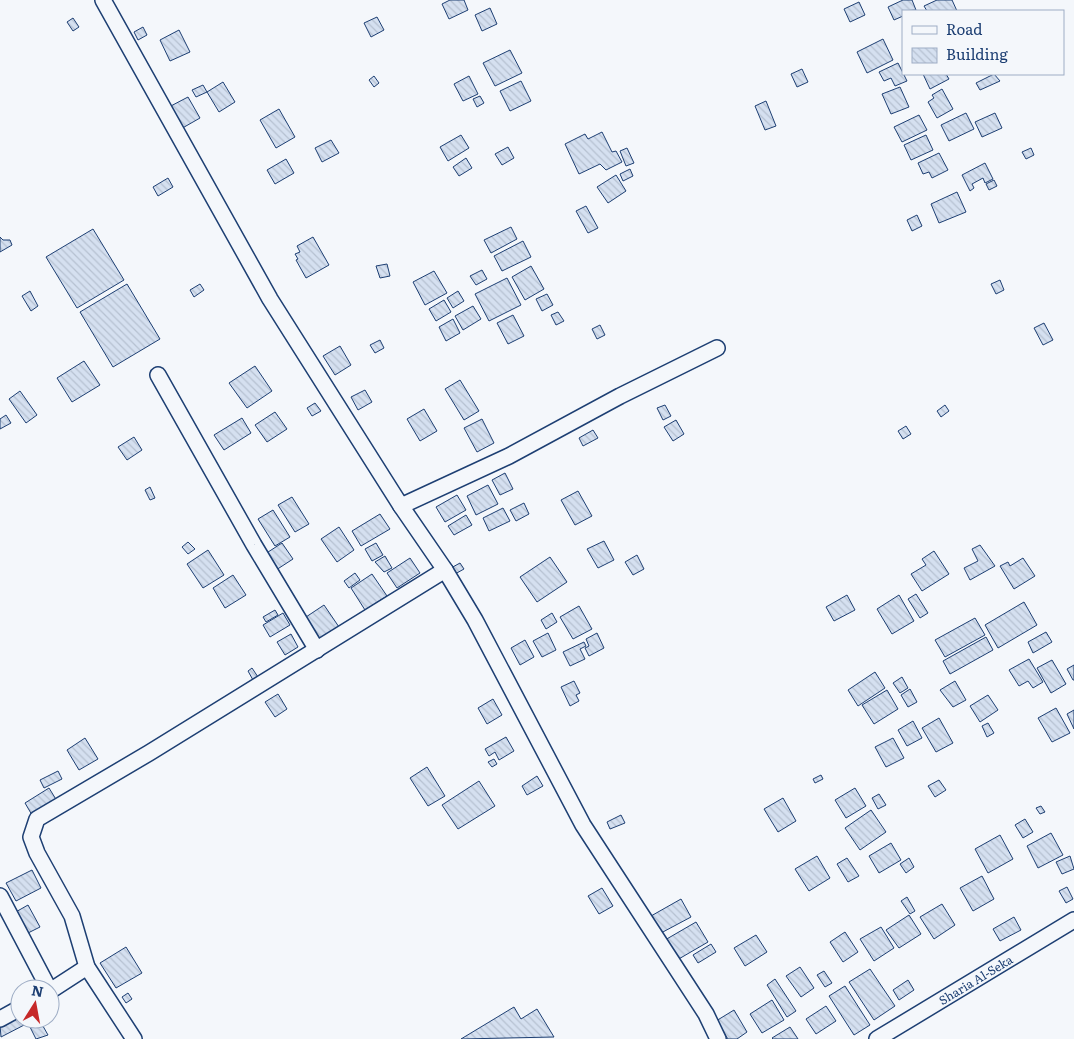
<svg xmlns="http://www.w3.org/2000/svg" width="1074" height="1039" viewBox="0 0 1074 1039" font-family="Literata,serif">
<defs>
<pattern id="building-back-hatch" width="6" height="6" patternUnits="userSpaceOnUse" patternTransform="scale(1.25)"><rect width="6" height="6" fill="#d5e0f0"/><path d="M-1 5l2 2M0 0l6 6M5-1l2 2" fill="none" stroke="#b6c1d1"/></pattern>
</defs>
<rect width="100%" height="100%" fill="#f4f7fb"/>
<g fill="url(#building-back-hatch)" stroke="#1d3f73">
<path d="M450 0H464L468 10 449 19 442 4Z"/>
<path d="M903 0H912L916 10 903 11V16L894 20 888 7Z"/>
<path d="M937 0H952L957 11H927L924 6Z"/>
<path d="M859 2 865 15 850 22 844 9Z"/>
<path d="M490 8 497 24 482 31 475 15Z"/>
<path d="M377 17 384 30 371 37 364 23Z"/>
<path d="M73 18 79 27 73 31 67 22Z"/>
<path d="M143 27 147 35 138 40 134 32Z"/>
<path d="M179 30 190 52 170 61 160 40Z"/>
<path d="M883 39 893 60 867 73 857 52Z"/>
<path d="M510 50 522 73 495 86 483 63Z"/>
<path d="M898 63 907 81 895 86 891 78 884 81 879 72Z"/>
<path d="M802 69 808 82 797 87 791 74Z"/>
<path d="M923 74H946L949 79 930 89Z"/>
<path d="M994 74 1000 81 980 90 976 83Z"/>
<path d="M374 76 379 83 374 87 369 80Z"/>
<path d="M469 76 478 94 463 101 454 84Z"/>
<path d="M521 81 531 101 510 111 500 91Z"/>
<path d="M223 82 235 102 219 112 207 92Z"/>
<path d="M203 85 207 92 196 97 192 90Z"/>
<path d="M900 87 909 107 891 114 882 94Z"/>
<path d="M942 89 953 109 937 118 928 102 934 98 932 95Z"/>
<path d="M480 96 484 103 477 107 473 99Z"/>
<path d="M188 97 200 118 179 130 167 108Z"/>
<path d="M766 101 776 126 765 130 755 106Z"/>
<path d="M279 109 295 137 276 148 260 120Z"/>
<path d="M966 113 974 129 949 141 941 125Z"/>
<path d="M995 113 1002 128 982 137 975 122Z"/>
<path d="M919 115 927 130 902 142 894 127Z"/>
<path d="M602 132 612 152 616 151 622 162 606 170 600 164 579 174 565 144 585 134 588 139Z"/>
<path d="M461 135 469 148 448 161 440 147Z"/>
<path d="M926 135 933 150 911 160 904 145Z"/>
<path d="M331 140 339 153 322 162 315 148Z"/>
<path d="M508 147 514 158 502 165 495 154Z"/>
<path d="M627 148 634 163 626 166 620 151Z"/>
<path d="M1031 148 1034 155 1026 159 1022 152Z"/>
<path d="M939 153 948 170 932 178 929 172 923 174 918 163Z"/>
<path d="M466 158 472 168 459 176 453 167Z"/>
<path d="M286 159 294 173 275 184 267 170Z"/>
<path d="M985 163 993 179 985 183 983 178 972 184 974 188 970 191 962 175Z"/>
<path d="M630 169 633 176 623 181 620 174Z"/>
<path d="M616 175 626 191 608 203 597 187Z"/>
<path d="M168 178 173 187 158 196 153 187Z"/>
<path d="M994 180 997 186 989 190 986 184Z"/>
<path d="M957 192 966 212 939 223 931 204Z"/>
<path d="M586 206 598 228 588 233 576 211Z"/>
<path d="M917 215 922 226 912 231 907 220Z"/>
<path d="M511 227 517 239 491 253 484 240Z"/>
<path d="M93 229 124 280 77 308 46 257Z"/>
<path d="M0 237 3 240H10L12 245 0 252Z"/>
<path d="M313 237 329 265 306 278 296 260 298 259 295 254 300 252 297 246Z"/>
<path d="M523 241 531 257 502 271 494 256Z"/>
<path d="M387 264 390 276 380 278 376 266Z"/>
<path d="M531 266 544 289 525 300 512 277Z"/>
<path d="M482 270 487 279 476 285 470 276Z"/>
<path d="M434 271 447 293 425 305 413 282Z"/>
<path d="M507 278 521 305 489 321 475 294Z"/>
<path d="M1000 280 1004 290 996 294 991 284Z"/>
<path d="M127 284 160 339 113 367 80 312Z"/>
<path d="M200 284 204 290 194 297 190 290Z"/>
<path d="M30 291 38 306 31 311 22 296Z"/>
<path d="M458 291 464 301 453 308 447 298Z"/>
<path d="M547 294 553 305 542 311 536 299Z"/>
<path d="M444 300 451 312 436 321 429 309Z"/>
<path d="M473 306 481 319 463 330 455 316Z"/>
<path d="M558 312 564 321 556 325 551 315Z"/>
<path d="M513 315 524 336 508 344 497 323Z"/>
<path d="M453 319 460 333 446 341 439 327Z"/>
<path d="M1044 323 1053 340 1043 345 1034 328Z"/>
<path d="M600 325 605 335 597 339 592 329Z"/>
<path d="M380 340 384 348 375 353 370 345Z"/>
<path d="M340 346 351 365 335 375 323 356Z"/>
<path d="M84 361 100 385 72 402 57 378Z"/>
<path d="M255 366 272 391 247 408 229 383Z"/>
<path d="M460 380 479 411 464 420 445 389Z"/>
<path d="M365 390 372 402 358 410 351 397Z"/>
<path d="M20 391 37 415 26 423 9 399Z"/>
<path d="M315 403 321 411 312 416 307 408Z"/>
<path d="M665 405 671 416 663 420 657 408Z"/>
<path d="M945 405 949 411 941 417 937 411Z"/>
<path d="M424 409 437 431 420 441 407 419Z"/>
<path d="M275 412 287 429 267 442 255 425Z"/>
<path d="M6 415 11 423 0 429V419Z"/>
<path d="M242 418 251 433 224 450 214 435Z"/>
<path d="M482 419 494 443 477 452 464 428Z"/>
<path d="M676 420 684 434 673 441 664 427Z"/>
<path d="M906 426 911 434 903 439 898 431Z"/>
<path d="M593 430 598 438 583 446 579 438Z"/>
<path d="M134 437 142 450 127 460 118 447Z"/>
<path d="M505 473 513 489 500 495 492 480Z"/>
<path d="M488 485 498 504 476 515 467 496Z"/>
<path d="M150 487 155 498 150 500 145 490Z"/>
<path d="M578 491 592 516 575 525 561 500Z"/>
<path d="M457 495 466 510 445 522 436 507Z"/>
<path d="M292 497 309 524 295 532 278 505Z"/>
<path d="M524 503 529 514 516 521 510 510Z"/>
<path d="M503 508 510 521 489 531 483 518Z"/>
<path d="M273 510 290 537 275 546 258 519Z"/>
<path d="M380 514 390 529 361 546 352 531Z"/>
<path d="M466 515 472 525 454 535 448 526Z"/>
<path d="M339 527 354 550 337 562 321 539Z"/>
<path d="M604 541 614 560 598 568 587 549Z"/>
<path d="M188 542 195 549 188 554 182 547Z"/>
<path d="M282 543 293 559 276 570 265 554Z"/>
<path d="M376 543 383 555 372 561 365 549Z"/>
<path d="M980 545 995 566 970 580 964 568 978 561 972 549Z"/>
<path d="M208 550 224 575 203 588 187 564Z"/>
<path d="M934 551 949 574 922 591 911 574 926 565 922 559Z"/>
<path d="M637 555 644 569 633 575 625 562Z"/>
<path d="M385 556 392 568 384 572 375 562Z"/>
<path d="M550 557 567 582 537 602 520 577Z"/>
<path d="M410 558 420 573 397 588 387 573Z"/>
<path d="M1023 558 1035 576 1014 589 1000 566 1008 562 1010 566Z"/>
<path d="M460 563 464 569 455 574 451 568Z"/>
<path d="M355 573 360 580 349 588 344 581Z"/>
<path d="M372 574 387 596 365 610 351 588Z"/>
<path d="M233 575 246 595 225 608 213 588Z"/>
<path d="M916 594 928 613 920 618 908 599Z"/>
<path d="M847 595 855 610 834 621 826 607Z"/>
<path d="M899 595 914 621 892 634 877 609Z"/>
<path d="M1024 602 1037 625 998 648 985 625Z"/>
<path d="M324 605 339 627 317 641 303 619Z"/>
<path d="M579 606 592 629 573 639 560 617Z"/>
<path d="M275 610 278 615 266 622 263 617Z"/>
<path d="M283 613 290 625 270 637 263 625Z"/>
<path d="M552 613 557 622 546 629 541 620Z"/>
<path d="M975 618 985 635 945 657 935 640Z"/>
<path d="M1046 632 1052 642 1033 653 1028 642Z"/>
<path d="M548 633 556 650 542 657 533 641Z"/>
<path d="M597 633 604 648 589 656 585 648 589 646 586 639Z"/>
<path d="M291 634 298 647 285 655 277 642Z"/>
<path d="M986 637 993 650 950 674 943 661Z"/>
<path d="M525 640 534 657 520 665 511 648Z"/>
<path d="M584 642 586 646 580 649 585 659 570 666 563 652Z"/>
<path d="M1029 659 1043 682 1033 688 1028 681 1019 686 1009 670Z"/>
<path d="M1052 660 1066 684 1051 693 1037 668Z"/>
<path d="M1074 665V680H1073L1067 669Z"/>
<path d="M252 668 258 677 253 680 248 671Z"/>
<path d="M875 672 885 688 858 706 848 690Z"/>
<path d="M902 677 908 688 900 693 893 683Z"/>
<path d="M574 681 580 693 576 695 579 701 570 706 561 687Z"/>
<path d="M955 681 966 700 953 707 940 690Z"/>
<path d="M910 689 917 702 908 707 901 695Z"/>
<path d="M887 690 898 709 874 724 862 705Z"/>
<path d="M278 694 287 709 275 717 265 702Z"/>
<path d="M988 695 998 710 980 722 970 706Z"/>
<path d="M493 699 502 715 487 724 478 708Z"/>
<path d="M1056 708 1070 733 1052 742 1038 718Z"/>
<path d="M1074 710V729L1067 714Z"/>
<path d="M939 718 953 743 936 752 922 728Z"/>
<path d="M913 721 922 738 907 746 898 730Z"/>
<path d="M988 723 994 733 987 737 982 726Z"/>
<path d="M506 737 514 751 499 760 495 752 489 756 485 749Z"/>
<path d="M85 738 98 759 79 770 67 750Z"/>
<path d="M893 738 904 758 886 767 875 747Z"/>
<path d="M494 759 497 764 492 767 488 762Z"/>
<path d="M427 767 445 796 428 806 410 778Z"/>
<path d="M58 771 62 779 44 788 40 780Z"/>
<path d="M821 775 823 779 815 783 813 779Z"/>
<path d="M537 776 543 786 527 795 522 786Z"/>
<path d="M939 780 946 790 935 797 928 786Z"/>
<path d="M479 781 495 806 458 829 442 805Z"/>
<path d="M49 788 57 801 32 815 25 803Z"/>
<path d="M855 788 866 806 846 818 835 800Z"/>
<path d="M879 794 886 805 878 809 872 798Z"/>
<path d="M783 798 796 821 778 832 764 809Z"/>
<path d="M1041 806 1045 812 1040 814 1036 808Z"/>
<path d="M871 810 886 832 860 850 845 828Z"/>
<path d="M621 815 625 823 610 829 607 822Z"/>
<path d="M1025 819 1033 832 1023 838 1015 825Z"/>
<path d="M1051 833 1063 855 1038 868 1027 846Z"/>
<path d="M1000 835 1013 859 988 873 975 849Z"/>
<path d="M891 843 901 860 879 873 869 856Z"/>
<path d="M817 856 830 878 809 891 795 869Z"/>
<path d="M1070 856 1074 869 1062 874 1056 862Z"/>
<path d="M847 858 859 876 848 882 837 864Z"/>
<path d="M909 858 914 867 906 873 900 864Z"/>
<path d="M32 870 41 888 16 901 6 883Z"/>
<path d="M982 876 994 899 973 911 960 888Z"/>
<path d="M1067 887 1073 899 1066 903 1059 891Z"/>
<path d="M602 888 613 906 599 914 588 896Z"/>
<path d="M907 897 915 911 910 914 901 901Z"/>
<path d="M681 899 691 917 661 933 651 916Z"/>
<path d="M942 904 955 925 934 939 920 917Z"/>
<path d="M28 905 40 927 26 934 14 913Z"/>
<path d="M909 915 921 934 899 948 886 930Z"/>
<path d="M1014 917 1021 930 1000 941 993 929Z"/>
<path d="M696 922 708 942 677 960 665 940Z"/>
<path d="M881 927 894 948 874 961 860 939Z"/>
<path d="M845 932 858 952 843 962 830 942Z"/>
<path d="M756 935 767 952 745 966 734 948Z"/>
<path d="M711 944 716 952 698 963 693 955Z"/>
<path d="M126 947 142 973 116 988 100 963Z"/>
<path d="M800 967 814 988 801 997 786 976Z"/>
<path d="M870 969 895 1006 874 1020 849 982Z"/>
<path d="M824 971 832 983 825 987 817 975Z"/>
<path d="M775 979 796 1011 787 1017 767 985Z"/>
<path d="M908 980 914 990 899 1000 893 990Z"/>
<path d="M845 986 870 1025 854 1035 829 996Z"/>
<path d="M128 993 132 999 126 1003 122 997Z"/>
<path d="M772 1000 784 1020 762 1033 750 1014Z"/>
<path d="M826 1006 836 1021 816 1034 806 1019Z"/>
<path d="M514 1007 521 1019 537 1009 554 1037 461 1039Z"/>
<path d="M734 1010 747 1032 737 1039H728L716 1021Z"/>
<path d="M20 1015V1019H39L48 1035 36 1039 28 1023 1 1037 0 1025Z"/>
<path d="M790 1027 798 1039H773L772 1038Z"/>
</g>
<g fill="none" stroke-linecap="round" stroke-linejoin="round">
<g stroke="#1d3f73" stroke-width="18">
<g id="minor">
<path d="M103 0 270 299 401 506 445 570 475 620 583 825 706 1014 718 1039"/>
<path d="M158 375 254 545 317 650"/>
<path d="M401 506 509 456 620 396 717 348"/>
<path d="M0 896 49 989"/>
<path d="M50 991 87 967"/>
<path d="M0 1019 20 1008"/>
<path d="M134 1039 87 967 72 916 37 853 31 837 37 819 149 753 445 570"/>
<path id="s1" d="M877 1039 1074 920"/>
</g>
</g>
<use href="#minor" stroke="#f4f7fb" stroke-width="15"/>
</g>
<g text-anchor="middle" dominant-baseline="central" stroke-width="4" stroke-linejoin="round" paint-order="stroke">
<g font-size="12" fill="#1d3f73" stroke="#f4f7fb">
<text stroke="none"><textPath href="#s1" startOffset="115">Sharia Al-Seka</textPath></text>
</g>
</g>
<rect x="902" y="10" width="162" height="65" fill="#f4f7fb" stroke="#9eadc5"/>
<rect x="912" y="26" width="25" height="8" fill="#f4f7fb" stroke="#9eadc5"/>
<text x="946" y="35" font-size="15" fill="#1d3f73">Road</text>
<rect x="912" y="48" width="25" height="15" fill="url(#building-back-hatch)" stroke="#9eadc5"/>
<text x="946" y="60" font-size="15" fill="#1d3f73">Building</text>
<g transform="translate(35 1004) rotate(11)"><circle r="24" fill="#f4f7fb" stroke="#9eadc5"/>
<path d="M0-4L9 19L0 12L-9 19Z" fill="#c62828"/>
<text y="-8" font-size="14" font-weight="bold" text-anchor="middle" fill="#1d3f73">N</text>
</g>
</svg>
